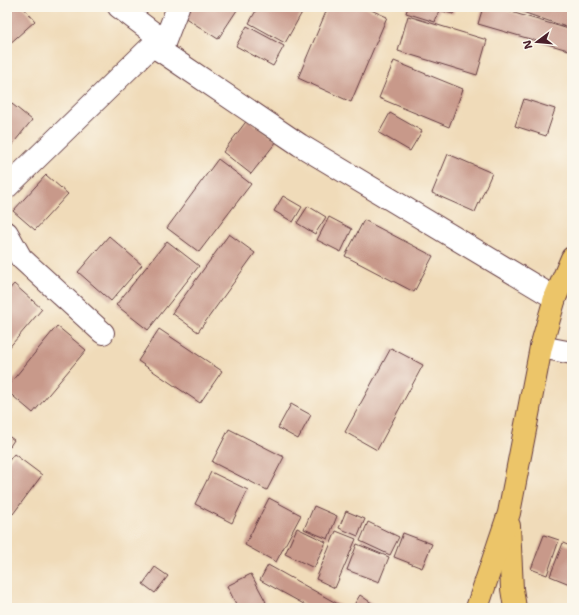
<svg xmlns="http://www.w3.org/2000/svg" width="579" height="615" viewBox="0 0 579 615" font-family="'Shantell Sans',sans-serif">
<rect width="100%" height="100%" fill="#fbf7ec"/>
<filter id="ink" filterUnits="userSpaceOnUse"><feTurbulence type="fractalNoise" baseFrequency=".025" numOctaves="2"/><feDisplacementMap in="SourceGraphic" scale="8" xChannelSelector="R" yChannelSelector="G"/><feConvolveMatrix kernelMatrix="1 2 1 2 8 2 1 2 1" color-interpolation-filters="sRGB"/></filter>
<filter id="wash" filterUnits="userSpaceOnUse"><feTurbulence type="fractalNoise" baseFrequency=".012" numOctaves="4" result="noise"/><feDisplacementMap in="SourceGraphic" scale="16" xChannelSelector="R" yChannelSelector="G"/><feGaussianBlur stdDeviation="0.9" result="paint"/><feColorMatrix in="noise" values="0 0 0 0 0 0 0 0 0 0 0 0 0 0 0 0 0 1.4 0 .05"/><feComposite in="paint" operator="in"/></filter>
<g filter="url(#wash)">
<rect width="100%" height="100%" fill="#f0dbb9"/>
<g id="blocks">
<g fill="#c8998a">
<path d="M7 7H23L35 21 7 46Z"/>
<path d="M191 7H239L218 39 184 17Z"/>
<path d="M258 7H305L285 43 249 23Z"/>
<path d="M328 7H364L387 17 351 102 298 78Z"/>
<path d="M408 7H455L453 14 439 10 435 22 406 13Z"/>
<path d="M483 7H494L572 30V34L568 50 478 24Z"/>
<path d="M508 7H572V29Z"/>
<path d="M408 16 487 40 477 75 398 51Z"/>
<path d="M247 26 284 46 273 66 236 46Z"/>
<path d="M394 61 463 89 449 127 379 98Z"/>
<path d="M524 99 555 109 546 136 515 126Z"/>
<path d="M7 100 32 120 7 151Z"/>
<path d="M390 113 422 131 410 151 379 133Z"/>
<path d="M248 119 277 141 251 174 223 152Z"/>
<path d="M448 154 492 173 475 212 432 193Z"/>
<path d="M218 159 251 184 199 252 167 228Z"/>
<path d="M46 175 68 194 35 230 13 211Z"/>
<path d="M283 196 302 207 293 222 274 211Z"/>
<path d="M308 206 326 217 315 234 297 223Z"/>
<path d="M329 217 352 229 341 252 317 240Z"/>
<path d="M364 220 433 256 414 292 345 256Z"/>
<path d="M229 234 255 253 198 332 172 313Z"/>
<path d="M109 236 142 265 111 301 78 272Z"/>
<path d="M167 241 199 266 148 330 116 305Z"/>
<path d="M14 284 42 309 7 350V292Z"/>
<path d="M57 326 86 350 33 413 7 391V387Z"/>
<path d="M159 329 222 371 200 403 138 361Z"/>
<path d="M391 348 423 365 377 450 345 432Z"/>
<path d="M291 404 311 415 298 439 278 428Z"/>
<path d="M7 410 11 414 7 418Z"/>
<path d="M229 429 284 457 267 490 212 462Z"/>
<path d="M7 435 14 440 8 449 7 448Z"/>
<path d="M14 454 42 475 13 514 7 510V463Z"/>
<path d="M211 472 248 490 232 523 195 504Z"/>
<path d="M269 498 301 515 276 562 245 545Z"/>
<path d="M314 506 337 516 328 539 304 529Z"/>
<path d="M346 511 365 519 358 536 339 528Z"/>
<path d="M368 522 399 537 390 555 360 541Z"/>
<path d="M297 528 326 542 314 568 285 554Z"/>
<path d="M336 531 356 539 335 588 316 579Z"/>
<path d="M403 533 432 544 422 568 394 557Z"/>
<path d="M544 535 559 540 547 575 531 569Z"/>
<path d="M563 543 572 547V585L550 576Z"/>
<path d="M357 544 389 557 379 582 347 570Z"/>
<path d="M268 565 345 608H311L260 580Z"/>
<path d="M155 567 168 576 155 593 143 584Z"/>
<path d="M251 574 266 602 256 608H238L227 586Z"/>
<path d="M360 595 379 608H352Z"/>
</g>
</g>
</g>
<g filter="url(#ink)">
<use href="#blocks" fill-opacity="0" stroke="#633b40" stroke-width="1"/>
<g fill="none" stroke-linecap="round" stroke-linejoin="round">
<g stroke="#633b40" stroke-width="24">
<g id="minor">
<path d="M119 7 160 38 161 51 300 145 555 298"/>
<path d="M161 51 178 7"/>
<path d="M7 187 160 38"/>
<path d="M7 233 21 258 103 333"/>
<path d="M541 347 572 353"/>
</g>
</g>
<g stroke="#633b40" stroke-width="24">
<g id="major">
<path d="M509 526 512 589 515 608"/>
<path d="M477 608 509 513 541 347 555 298 572 258"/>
</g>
</g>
<use href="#minor" stroke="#fff" stroke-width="22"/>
<use href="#major" stroke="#ecc569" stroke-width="22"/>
</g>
</g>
<rect width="579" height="615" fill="none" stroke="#fbf7ec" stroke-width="24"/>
<g transform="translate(537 42) rotate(254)" stroke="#fbf7ec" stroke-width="3" paint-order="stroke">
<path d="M0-3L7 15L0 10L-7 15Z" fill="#4a1f2b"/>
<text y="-6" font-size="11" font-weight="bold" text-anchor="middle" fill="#4a1f2b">N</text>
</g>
</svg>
